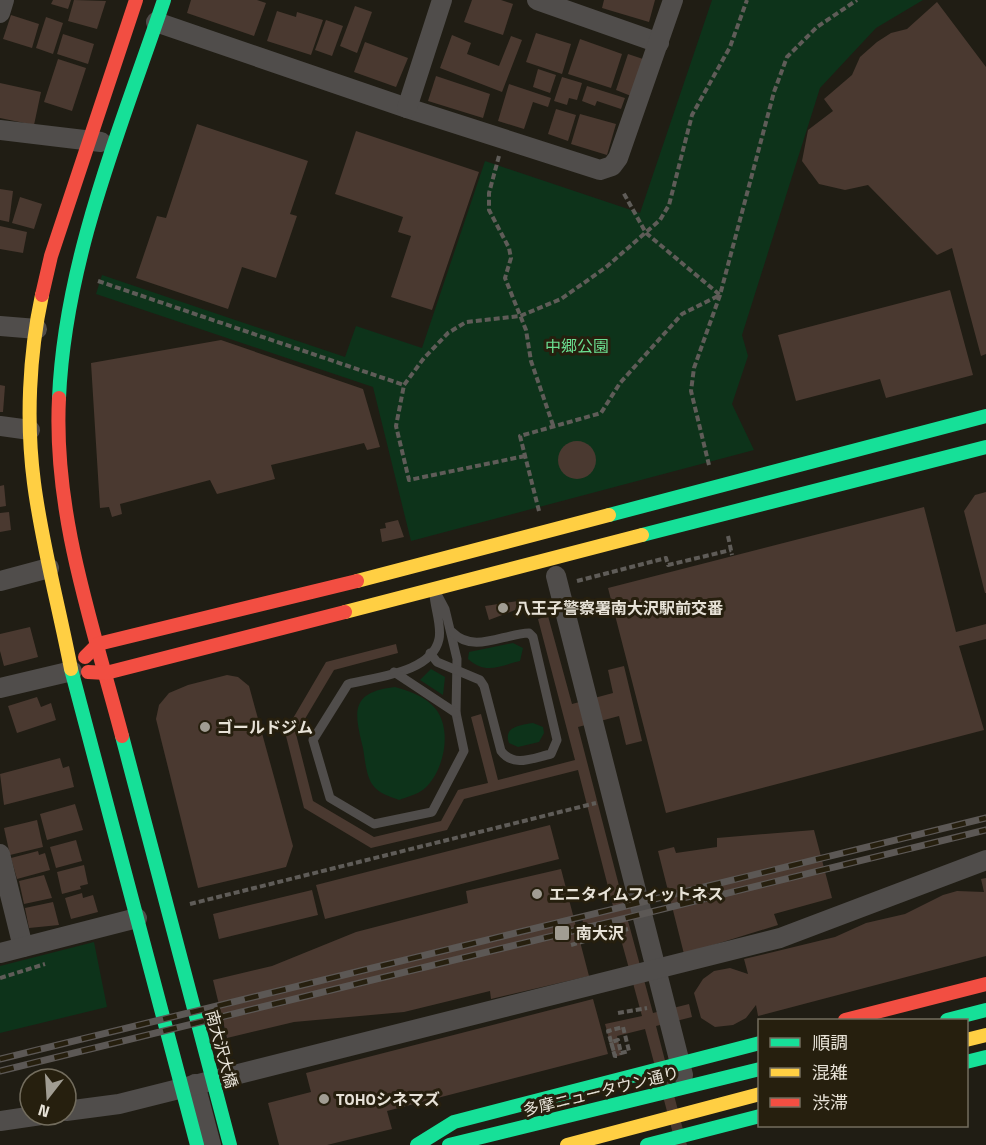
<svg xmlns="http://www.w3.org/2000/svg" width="986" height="1145" viewBox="0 0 986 1145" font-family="'Titillium Web','Noto Sans JP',sans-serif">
<rect width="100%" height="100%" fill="#201d14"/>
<g fill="#0d331a">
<path d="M712 0H923L876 28 820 88 742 335 748 356 732 404 754 450 411 541 373 387 96 294 102 275 345 357 356 326 422 348 485 161 640 213Z"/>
<path d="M513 643 523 648 520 661C498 666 486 675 468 659L469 652Z"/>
<path d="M431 669 445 677 443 695 420 680Z"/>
<path d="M395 687C408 691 422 695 432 705 454 725 445 771 424 789 418 794 407 797 399 800 389 796 379 794 372 784 366 775 365 759 363 748 354 712 350 692 395 687Z"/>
<path d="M533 723 543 727 544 733 539 742 518 747 509 743C503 727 520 725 533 723Z"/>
<path d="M94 942 107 1007 0 1033V966Z"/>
</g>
<g fill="#4a3930">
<path d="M53 0H71L68 9 51 4Z"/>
<path d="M74 0 106 1 97 29 68 21Z"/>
<path d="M191 0H257L266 3 254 36 187 13Z"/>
<path d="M472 0H501L513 4 503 35 464 22Z"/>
<path d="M604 0H655L649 22 602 8Z"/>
<path d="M937 2 986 67V354L981 356 952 248 937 255 868 185 845 190 819 184 802 161 808 130 833 111 824 99 852 75 860 57 877 42 891 33 907 29Z"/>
<path d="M355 6 372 12 357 53 340 46Z"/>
<path d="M277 11 296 17 297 12 323 20 311 55 267 41Z"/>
<path d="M11 15 39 24 32 48 3 39Z"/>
<path d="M46 17 63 23 53 54 36 48Z"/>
<path d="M326 20 343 26 332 56 315 50Z"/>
<path d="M536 33 571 44 562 74 526 62Z"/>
<path d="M63 34 94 44 88 64 57 54Z"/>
<path d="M452 35 471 43 467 54 499 66 511 36 522 40 502 92 440 68Z"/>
<path d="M580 39 622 54 611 88 568 74Z"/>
<path d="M365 42 408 58 396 87 354 72Z"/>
<path d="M628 54 649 61 636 98 616 90Z"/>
<path d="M58 59 86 68 72 111 44 102Z"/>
<path d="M538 69 556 75 550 93 533 87Z"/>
<path d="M436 76 490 94 483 118 428 101Z"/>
<path d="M562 77 582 83 577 100 569 98 567 105 554 101Z"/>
<path d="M0 83 41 92 34 125 0 118Z"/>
<path d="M509 84 551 98 548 107 533 102 524 129 498 121Z"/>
<path d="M587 86 625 98 621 109 597 101 595 106 582 101Z"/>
<path d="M556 109 576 115 568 141 548 134Z"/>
<path d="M580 114 616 124 607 155 571 144Z"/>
<path d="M197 124 308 161 290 214 297 216 276 278 242 267 228 309 136 278 157 216 166 218Z"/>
<path d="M356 131 479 172 432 310 391 297 411 236 398 232 403 217 335 194Z"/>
<path d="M0 189 13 191 9 222 0 220Z"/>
<path d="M20 197 42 204 34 229 12 223Z"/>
<path d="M0 226 27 232 23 253 0 249Z"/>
<path d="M950 290 973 375 886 398 880 379 796 401 778 335Z"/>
<path d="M221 340 363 389 380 447 367 450 364 443 271 465 275 479 217 494 210 480 120 504 122 514 112 517 109 507 100 508 91 363Z"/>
<path d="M0 385 5 386 3 412H0Z"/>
<circle cx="577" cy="460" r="19"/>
<path d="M4 485 6 506 0 507V486Z"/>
<path d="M986 492V593H985L964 511 975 495Z"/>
<path d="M924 507 956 632 986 624V639L959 646 984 730 666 813 608 588Z"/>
<path d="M9 512 11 530 0 532V513Z"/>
<path d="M398 520 404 537 382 542 380 529 386 528 385 523Z"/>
<path d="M525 600 526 606 489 620 485 606Z"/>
<path d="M548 616 572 704 613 693 608 670 624 666 642 741 626 745 619 716 578 727 624 905 630 903 634 919 628 921 653 1013 689 1004 692 1017 656 1026 687 1145H676L645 1029 617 1036 622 1055 614 1057 605 1024 642 1016 617 925 586 933 581 915 613 906 578 770 464 799 447 830 371 848 304 808 285 732 326 662 396 644 398 653 334 670 296 734 313 801 374 837 441 821 458 790 488 783 471 717 481 714 498 780 575 760 538 619Z"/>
<path d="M30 627 38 657 4 666 0 651V634Z"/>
<path d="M227 675 238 677 249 686 293 846 286 867 198 888 156 719 159 705 169 693 188 685Z"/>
<path d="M37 697 41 707 51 703 56 720 17 733 8 706Z"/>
<path d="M60 758 63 768 69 766 74 787 4 805 0 774Z"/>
<path d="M75 804 83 830 47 840 40 814Z"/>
<path d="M37 820 43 847 10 855 4 828Z"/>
<path d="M550 825 559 859 325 919 316 885Z"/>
<path d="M814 830 832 898 774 914 778 925 684 954 658 851 674 847 676 853 717 847V838Z"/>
<path d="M76 840 82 861 56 868 50 847Z"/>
<path d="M38 851 39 855 45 853 50 870 17 879 11 858Z"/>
<path d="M84 865 88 884 80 886 81 889 62 894 57 872Z"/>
<path d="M561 869 589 976 491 999 490 991 404 1012 294 1022 227 1038 213 980 272 966 356 932 468 903 466 891Z"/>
<path d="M44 875 52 898 24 904 19 881Z"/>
<path d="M986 878V956L758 1016 756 1005 746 1018 733 1025 715 1027 701 1018 694 993 703 979 714 971 730 968 748 974 744 959 835 937 866 923 905 914 943 895 957 891 984 892 981 879Z"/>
<path d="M312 890 318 915 219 939 213 914Z"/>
<path d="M82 893 83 898 93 895 98 912 71 919 65 898Z"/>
<path d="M53 902 59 925 29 928 25 908Z"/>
<path d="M593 999 608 1054 387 1111 392 1129 327 1145H279L268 1103 311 1092 306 1073Z"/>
</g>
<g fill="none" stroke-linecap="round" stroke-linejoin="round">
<g stroke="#5f5c58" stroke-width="4" stroke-dasharray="6 3" stroke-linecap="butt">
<path d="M499 156 489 193V210L509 248 511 258 505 278 526 330 531 361 554 428"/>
<path d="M98 281 404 385"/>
<path d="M525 456 409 480 396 426 404 385 424 358 448 333 466 322 520 316 561 299 605 268 660 220 669 205 692 115 730 47 747 0"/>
<path d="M709 465 691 391 694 368 720 295 774 92 787 57 817 27 857 0"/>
<path d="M539 511 520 436 601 413 620 383 682 314 720 295 646 233 623 192"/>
<path d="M728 536 732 555"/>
<path d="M577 581 666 558 668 565 731 550"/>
<path d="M190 904 596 803"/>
<path d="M571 945 628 929"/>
<path d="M0 978 45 964"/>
<path d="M618 1013 647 1008"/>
<path d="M615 1057 611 1042 618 1040 621 1053 629 1051 623 1027 608 1031 615 1056H617"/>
</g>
<g stroke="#504d4b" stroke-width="9">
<path d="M434 593C434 606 442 625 439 639 432 673 375 677 348 684L313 740 330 798 374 824 432 812 464 751 456 713 457 659 445 609 436 592"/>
<path d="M430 653 437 662 480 680 484 686 501 751C514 768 533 758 551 754L557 740 533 637 529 633C502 634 474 654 452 632"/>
<path d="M394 672 456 713"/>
</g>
<g stroke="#504d4b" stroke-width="20">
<path d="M537 0 659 43"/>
<path d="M0 13 4 0"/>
<path d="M156 22 407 108 600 170 612 166 618 158 673 0"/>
<path d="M407 108 442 0"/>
<path d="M0 130 101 142"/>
<path d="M0 326 37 329"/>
<path d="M0 426 30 430"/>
<path d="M556 576 683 1075"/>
<path d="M0 581 49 568"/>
<path d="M0 688 72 671"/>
<path d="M0 854 23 947"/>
<path d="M0 953 137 918"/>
<path d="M195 1084 211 1145"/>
<path d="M66 1111 119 1104 780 938 986 860"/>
<path d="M0 1121 41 1115"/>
</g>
<g stroke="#16e098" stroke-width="14">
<path d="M59 398C65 260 120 130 164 0"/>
<path d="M609 515 986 416"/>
<path d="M642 535 986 447"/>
<path d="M71 669 197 1145"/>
<path d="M122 736 230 1145"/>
<path d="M947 1020 986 1010"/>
<path d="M966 1062 986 1057"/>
<path d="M417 1145 454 1122 760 1043"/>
<path d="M449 1145 760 1069"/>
<path d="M647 1145 760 1116"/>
</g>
<g stroke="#ffcf43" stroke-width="14">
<path d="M42 295C29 355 26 422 34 483 42 545 59 607 71 669"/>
<path d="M357 581 609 515"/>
<path d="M345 612 642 535"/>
<path d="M966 1040 986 1035"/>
<path d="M567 1145 760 1094"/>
</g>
<g stroke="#f24e42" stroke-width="14">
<path d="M42 295 51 256 136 0"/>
<path d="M59 398C53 514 93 626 122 736"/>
<path d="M85 657 98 644 357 581"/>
<path d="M88 672 106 673 345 612"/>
<path d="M845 1020 986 984"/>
</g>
<g stroke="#5c5855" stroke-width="7">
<g id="rail">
<path d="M0 1059 986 818"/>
<path d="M0 1071 986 830"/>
</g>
</g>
<use href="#rail" stroke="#261f0e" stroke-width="4.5" stroke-dasharray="14" stroke-linecap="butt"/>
</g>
<g fill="#a19d93" stroke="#261f0e" stroke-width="2">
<circle cx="503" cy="608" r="6"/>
<circle cx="205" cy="727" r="6"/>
<circle cx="537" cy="894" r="6"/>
<rect x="554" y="925" width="16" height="16" rx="3"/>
<circle cx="324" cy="1099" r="6"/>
</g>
<g text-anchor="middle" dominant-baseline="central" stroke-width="6" stroke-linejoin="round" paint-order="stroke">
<g font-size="16" fill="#6bdf91" stroke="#261f0e">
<text x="577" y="346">中郷公園</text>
</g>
<g font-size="16" font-weight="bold" fill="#e7e2d7" stroke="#261f0e" text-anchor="start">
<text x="515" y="608">八王子警察署南大沢駅前交番</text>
<text x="217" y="727">ゴールドジム</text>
<text x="549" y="894">エニタイムフィットネス</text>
<text x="576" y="933">南大沢</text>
<text x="336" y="1099">TOHOシネマズ</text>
</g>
<g font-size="16" fill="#e7e2d7" stroke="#261f0e">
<text transform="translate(222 1049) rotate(75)">南大沢大橋</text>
<text transform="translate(601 1091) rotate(-14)">多摩ニュータウン通り</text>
</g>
</g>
<rect x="758" y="1019" width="210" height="108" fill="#261f0e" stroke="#736d5e" stroke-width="1.5"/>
<rect x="770" y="1038" width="30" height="9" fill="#16e098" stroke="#736d5e" stroke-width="1.5"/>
<text x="812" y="1049" font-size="18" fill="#e7e2d7">順調</text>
<rect x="770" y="1068" width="30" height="9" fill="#ffcf43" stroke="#736d5e" stroke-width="1.5"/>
<text x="812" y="1079" font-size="18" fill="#e7e2d7">混雑</text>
<rect x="770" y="1098" width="30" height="9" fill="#f24e42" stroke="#736d5e" stroke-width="1.5"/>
<text x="812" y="1109" font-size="18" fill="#e7e2d7">渋滞</text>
<g transform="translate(48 1097) rotate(197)"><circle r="28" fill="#261f0e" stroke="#736d5e" stroke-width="1.5"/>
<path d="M0-4.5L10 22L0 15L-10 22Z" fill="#a19d93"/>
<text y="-9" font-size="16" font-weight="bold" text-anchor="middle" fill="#e7e2d7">N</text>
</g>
</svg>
